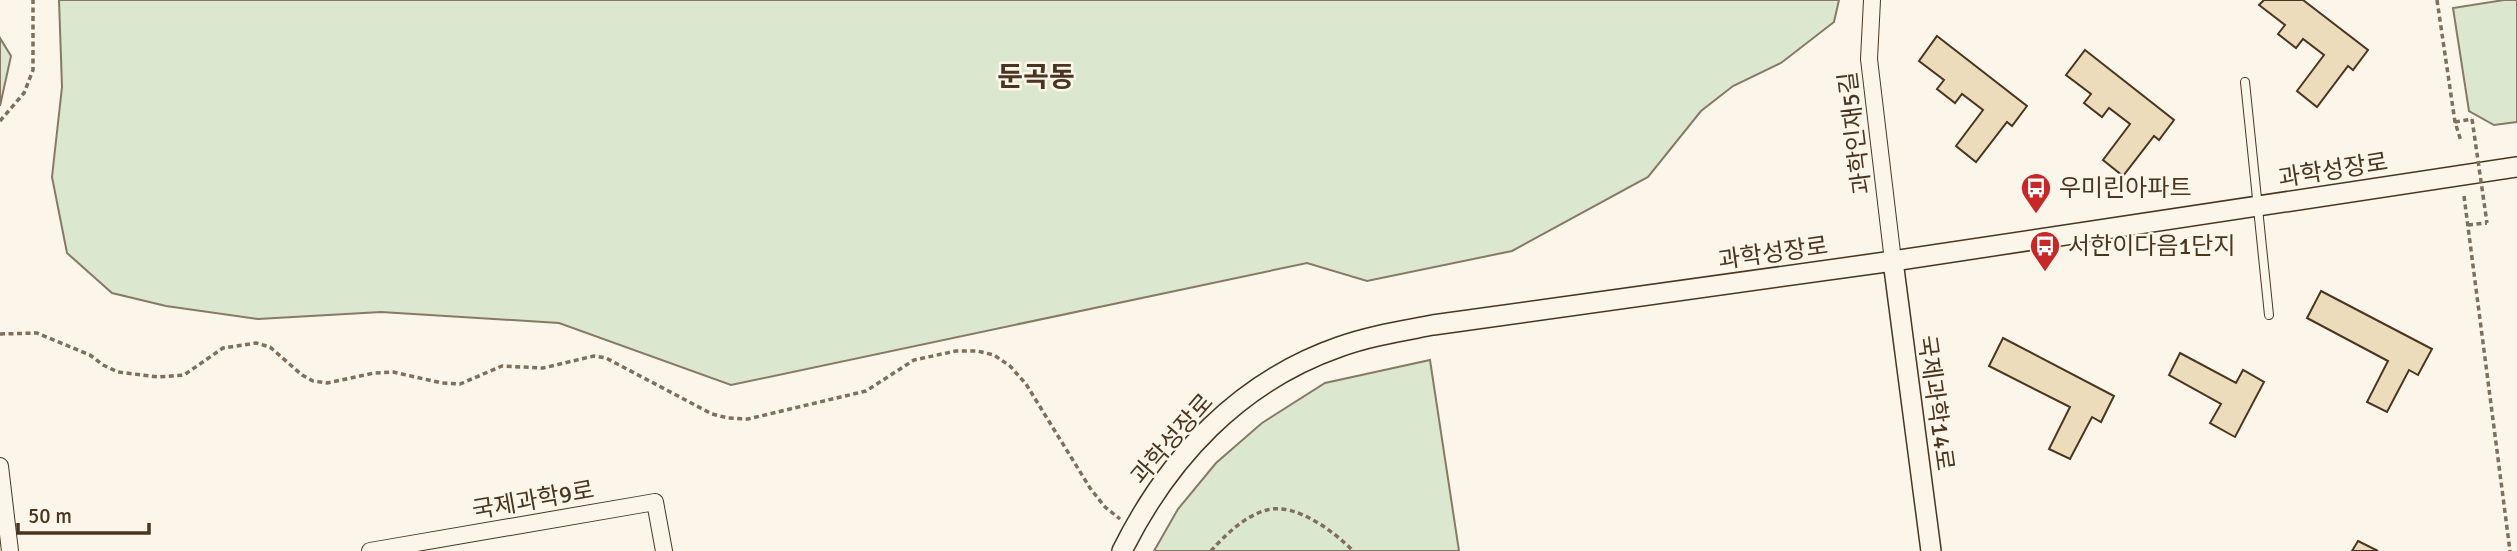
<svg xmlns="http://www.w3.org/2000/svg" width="2517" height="551" viewBox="0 0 2517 551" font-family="Signika,'Noto Sans KR',sans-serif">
<rect width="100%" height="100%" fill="#fbf6e9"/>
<g fill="#dce7d0" stroke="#887966" stroke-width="2">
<path d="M59 0H1839L1834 22 1781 63 1733 86 1701 111 1648 177 1512 251 1367 281 1307 263 731 385 559 323 381 312 258 319 166 306 112 293 67 253 52 177 62 87Z"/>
<path d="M2504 0H2517V122L2494 125 2469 111 2453 8Z"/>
<path d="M0 38 11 56 0 106Z"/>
<path d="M1430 360 1459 551H1154L1178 509 1216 463 1262 423 1325 383Z"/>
</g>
<g fill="#ecdcbc" stroke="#4a3520" stroke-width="2">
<path d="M2264 0H2303L2368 50 2353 70 2348 66 2317 107 2297 91 2324 55 2303 39 2296 48 2278 34 2285 25 2259 5Z"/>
<path d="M1937 36 2027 106 2012 126 2007 122 1976 162 1956 146 1983 110 1962 94 1955 103 1937 89 1944 80 1919 61Z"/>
<path d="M2085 50 2174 120 2159 140 2154 136 2123 176 2103 160 2130 124 2109 108 2102 117 2084 103 2091 94 2066 75Z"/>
<path d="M2321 291 2432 349 2418 375 2409 370 2387 412 2367 402 2388 361 2307 318Z"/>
<path d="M2003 338 2114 396 2101 422 2092 417 2070 459 2049 449 2070 407 1989 366Z"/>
<path d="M2180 353 2236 383 2243 370 2264 382 2235 437 2210 423 2221 404 2169 375Z"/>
<path d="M2358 541 2378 551H2352Z"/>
</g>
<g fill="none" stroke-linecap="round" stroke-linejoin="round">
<g stroke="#4a3520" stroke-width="10">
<path id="service" d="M2245 82 2269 315"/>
</g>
<g stroke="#4a3520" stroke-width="18">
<g id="minor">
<path d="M1872 0 1869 59 1893 261"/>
<path d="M0 466 10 551"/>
<path d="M370 551 655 502 664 551"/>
</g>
</g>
<g stroke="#4a3520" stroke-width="22">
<g id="tertiary">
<path d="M1893 261 1931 551"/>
<path d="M1122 551C1168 458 1239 382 1339 347 1369 336 1402 331 1433 325L1893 261 2517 167"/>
</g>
</g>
<g stroke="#7f6f5c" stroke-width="3.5" stroke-dasharray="5 3.5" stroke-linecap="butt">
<path d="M2437 0 2455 122 2461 141"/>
<path d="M0 121 24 93 33 70V0"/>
<path d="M2455 122 2472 119"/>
<path d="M2464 196 2510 551"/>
<path d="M2468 225 2487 223"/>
<path d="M0 334 37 333 90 355 103 365 118 372 158 377 184 375 223 348 256 343 270 347 302 375 313 381 327 383 374 373 393 372 442 383 460 384 502 366 543 368 594 356 606 358 712 414 728 418 748 419 866 391 914 360 956 351H977L994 355 1010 366 1026 384 1090 488 1105 507 1120 519"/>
<path d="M1211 551C1225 535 1246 515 1267 510 1295 502 1335 532 1353 551"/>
</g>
<use href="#service" stroke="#fbf6e9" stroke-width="8"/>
<use href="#minor" stroke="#fbf6e9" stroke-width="16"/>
<use href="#tertiary" stroke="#fbf6e9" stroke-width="19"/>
<path stroke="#7f6f5c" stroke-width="3.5" stroke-dasharray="5 3.5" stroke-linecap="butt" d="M2472 119 2487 223"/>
</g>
<defs>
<g id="bus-pin" transform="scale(1.575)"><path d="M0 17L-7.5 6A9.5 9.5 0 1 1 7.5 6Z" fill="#c62828" stroke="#fbf6e9"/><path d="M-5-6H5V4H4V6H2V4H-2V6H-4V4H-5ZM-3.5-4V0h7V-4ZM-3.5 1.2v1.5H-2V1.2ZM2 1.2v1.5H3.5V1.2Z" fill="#fff"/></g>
</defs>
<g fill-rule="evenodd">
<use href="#bus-pin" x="2036" y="188"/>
<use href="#bus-pin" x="2045" y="246"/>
</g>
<g text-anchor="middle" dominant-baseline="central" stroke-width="5" stroke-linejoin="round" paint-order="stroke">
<g font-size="24" fill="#4a3520" stroke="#fbf6e9">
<text transform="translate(1855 133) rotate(-97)">과학인재5길</text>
<text transform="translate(2333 170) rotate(-9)">과학성장로</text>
<text transform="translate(1773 253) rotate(-8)">과학성장로</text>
<text transform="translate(1936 403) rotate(82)">국제과학14로</text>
<text transform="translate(1172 439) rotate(-49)">과학성장로</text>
<text transform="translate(533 500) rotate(-10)">국제과학9로</text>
</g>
<g font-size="24" fill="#4a3520" stroke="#fbf6e9" text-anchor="start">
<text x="2059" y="188">우미린아파트</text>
<text x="2068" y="246">서한이다음1단지</text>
</g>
<g font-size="28" font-weight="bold" fill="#4a3520" stroke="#fbf6e9">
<text x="1036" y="77">둔곡동</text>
</g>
</g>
<path d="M18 523v10h131v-10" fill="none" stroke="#4a3520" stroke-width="3.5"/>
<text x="28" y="523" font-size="21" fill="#4a3520" stroke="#fbf6e9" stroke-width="5" paint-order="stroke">50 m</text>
</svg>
